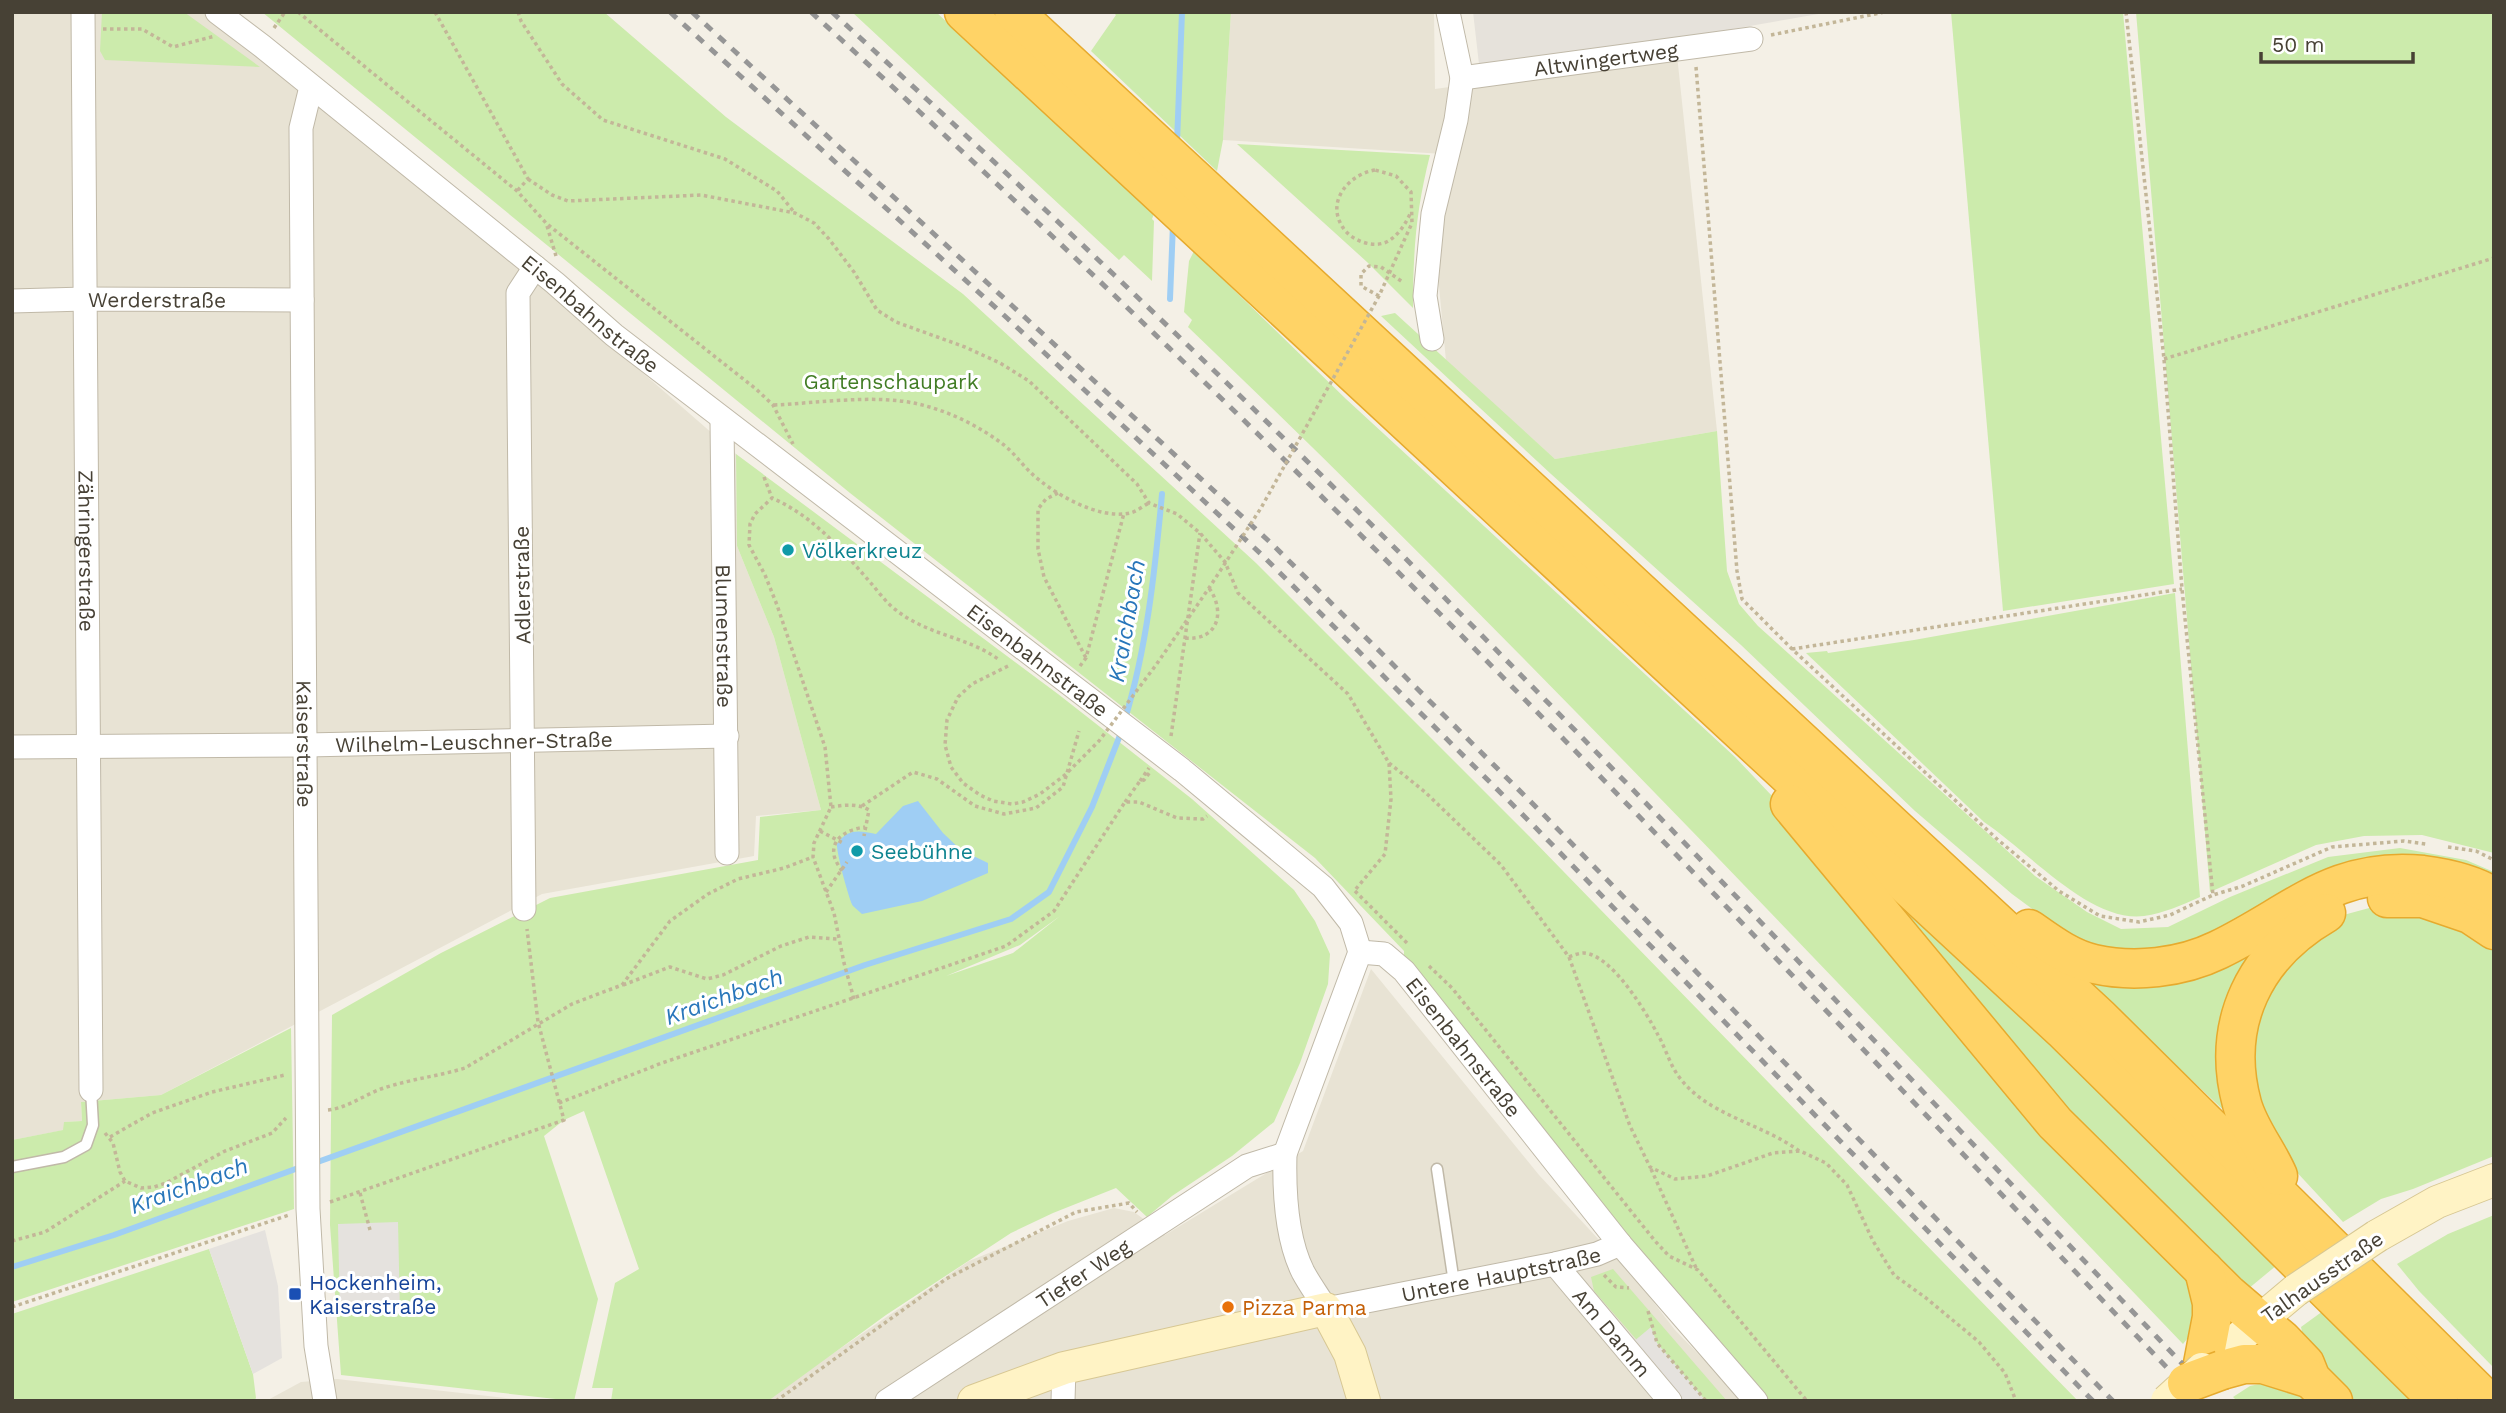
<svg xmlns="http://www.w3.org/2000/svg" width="2506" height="1413" viewBox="0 0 2506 1413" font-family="'Work Sans',sans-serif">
<rect width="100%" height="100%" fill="#f4f0e6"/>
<g fill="#e8e3d4">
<path d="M12 12H206L536 280 736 454 737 546 774 637 821 810 756 816 754 856 542 894 161 1095 81 1102 82 1121 64 1122V1130L12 1140Z"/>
<path d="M1231 12H1434L1435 89 1677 55 1717 431 1555 459 1446 361 1439 286V241L1459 155 1223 140Z"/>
<path d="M1371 969 1539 1175 1638 1282 1675 1330 1744 1401H763L969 1261 1068 1221 1114 1208 1134 1212 1165 1235 1303 1151Z"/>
<path d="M337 1379 532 1401H266L301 1382Z"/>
</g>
<path fill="#e6e2db" d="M1473 12H1830L1480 73Z"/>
<g fill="#ccebac" fill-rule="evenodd">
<path d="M102 12H184L260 67 105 60 100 51Z"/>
<path d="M262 12H604L726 117 963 294 1256 563 1529 836 2078 1401H1765L1404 972V951L1315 858 850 493Z"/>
<path d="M852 12H936L1154 214 1152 219 1154 221 1152 281 1124 255 1119 260Z"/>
<path d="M1113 12H1231L1223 140 1217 171 1091 51 1116 15Z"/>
<path d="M1951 12H2123L2174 584 2003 611Z"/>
<path d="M2136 12H2494V853L2422 835 2364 836 2316 845 2210 892Z"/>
<path d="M1237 144 1430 155C1416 210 1413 252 1413 308L1367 262Z"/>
<path d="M1194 251 1346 399 1735 757 1773 797 2196 1286 2191 1334 2183 1344C1855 1002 1531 655 1188 327L1192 320 1184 312 1189 261Z"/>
<path d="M1395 313 1555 459 1717 431 1727 571 1739 604 1758 626 2035 876 2087 912 2121 929 2168 927 2230 897 2328 857 2400 848 2466 860 2494 872V883L2426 861 2172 954 2087 949 2012 894 1915 811 1741 645 1551 474 1381 316Z"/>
<path d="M736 454 1058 694 1192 799 1294 890 1315 921 1330 954 1328 984 1300 1063 1274 1122 1232 1156 1172 1196 1147 1217 1116 1188 1053 1213 1011 1233 886 1315 768 1401H611L613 1388H592L615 1283 639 1269 584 1111 564 1120 544 1136 598 1299 574 1401 341 1375 330 1225 332 1015 441 953 550 898 758 860 760 817 821 810 774 637 737 546ZM1060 916 1013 953 946 976 1020 945Z"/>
<path d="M2175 593 2200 897C2182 905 2164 913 2144 916 2090 923 2028 851 1984 822L1806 653 1827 651 1828 653 1914 640Z"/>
<path d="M1865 871 2092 1083 2277 1265 2248 1289 2049 1099Z"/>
<path d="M2365 891 2271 942 2234 1120 2077 972 2095 974Z"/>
<path d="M2410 905 2494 943V1156L2413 1189 2381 1199 2343 1222 2292 1167 2264 1130 2246 1061 2253 1005 2336 917 2373 907Z"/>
<path d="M291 1028 294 1209 12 1302V1140L63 1130 64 1122 82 1121 81 1102 161 1095Z"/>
<path d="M2494 1215V1368L2419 1291 2397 1264 2448 1234Z"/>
<path d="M209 1249 253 1374 256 1398 254 1401H12V1314Z"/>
<path d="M1613 1269 1727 1401H1690L1594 1291 1591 1277Z"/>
<path d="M2323 1311 2348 1339 2415 1401H2353C2331 1380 2307 1359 2301 1327Z"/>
<path d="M2277 1380 2312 1401H2237L2233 1397 2250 1386Z"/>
</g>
<g fill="#e5e2de">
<path d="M398 1222 400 1313 340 1315 338 1224Z"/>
<path d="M265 1230 278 1286 282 1358 253 1374 209 1249Z"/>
<path d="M1651 1327 1657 1343 1706 1401H1670L1627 1347Z"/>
</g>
<path fill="#9fcef4" d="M918 801 943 833 961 850 988 863V873L922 901 862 914C859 911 856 909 853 906 849 900 836 851 837 844 848 828 859 831 876 834L903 806Z"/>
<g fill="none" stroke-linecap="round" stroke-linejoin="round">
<g stroke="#9fcef4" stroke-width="6">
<path d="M1177 143 1182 12"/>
<path d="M1170 299 1173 224"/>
<path d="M1125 719C1147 647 1155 570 1162 494"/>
<path d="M312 1164 865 965 1011 919 1049 892 1092 807 1122 730"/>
<path d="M12 1267 114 1235 301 1167"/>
</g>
<g stroke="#c0b9a8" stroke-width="13">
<g id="lane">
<path d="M12 1167 64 1157 86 1145 93 1125 91 1090"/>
<path d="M1437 1169 1454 1283"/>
</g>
</g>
<g stroke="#c0b9a8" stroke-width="25">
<g id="street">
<path id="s1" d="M83 12 91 1090"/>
<path id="s2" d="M217 12 262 46 555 283 614 335 1182 770 1323 887 1351 923 1360 952"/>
<path id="s3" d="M1462 78 1751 39"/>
<path id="s4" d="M311 87 301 128 308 1209 316 1346 325 1401"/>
<path id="s5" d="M12 301 85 299 302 300"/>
<path d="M1432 339 1425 296 1433 214 1456 120 1462 78 1448 12"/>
<path id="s6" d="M722 421 727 853"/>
<path id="s7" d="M12 747 306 745 727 736"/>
<path d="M524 909 518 293 535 267"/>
<path id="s8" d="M1360 952 1285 1154C1284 1191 1286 1238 1303 1272 1310 1285 1319 1297 1326 1309L1555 1264 1597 1254 1620 1244"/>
<path id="s9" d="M1360 952 1384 954 1404 971 1620 1244 1756 1401"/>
<path id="s10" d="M1555 1264 1670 1401"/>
<path id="s11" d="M887 1401 1247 1166 1285 1154"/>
<path d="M1063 1401 1064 1368"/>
</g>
</g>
<g stroke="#d7c793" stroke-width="34">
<g id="secondary">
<path d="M2377 1236 2437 1202 2494 1180"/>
<path d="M2202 1369 2296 1290"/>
<path d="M974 1401 1064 1368 1326 1309 1350 1354 1364 1401"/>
</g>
</g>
<g stroke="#e6aa2e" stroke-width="41">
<g id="highway">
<path d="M964 12 2063 1030 2439 1401"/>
<path d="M1014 12 2100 1018 2487 1401"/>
<path d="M1790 804 2055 1123 2229 1295 2282 1340 2305 1364 2311 1379 2333 1401"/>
<path d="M2387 898H2423L2470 914 2494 930"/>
<path d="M2029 929C2049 943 2070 959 2094 964 2134 973 2181 968 2218 950 2293 914 2333 866 2423 875 2447 878 2473 884 2494 897"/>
<path d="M2278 1176C2268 1152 2249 1130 2242 1104 2220 1023 2255 954 2326 913"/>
<path d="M2202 1369 2212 1317V1303L2204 1270"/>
<path d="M2222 1370 2244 1364H2263L2311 1379"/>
</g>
</g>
<g stroke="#c3b698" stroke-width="3.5" stroke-dasharray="3.5 3.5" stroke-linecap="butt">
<path d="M298 12 517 191 547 224 756 389 773 405 793 444"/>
<path d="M435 12 528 179 517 191"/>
<path d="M518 12 521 21 562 84 603 120 725 159 777 191 794 212"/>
<path d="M2126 12 2164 359 2182 589 2213 895 2243 886 2332 847 2404 841 2426 844"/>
<path d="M274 28 285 12"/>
<path d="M103 29H142L173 47 215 36"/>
<path d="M1771 35 1885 12"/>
<path d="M1696 67 1737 571 1742 599 1792 649 1997 839 2059 891 2100 916 2139 922 2170 915 2213 895"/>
<path d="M1375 170C1350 174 1326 200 1342 226 1350 241 1376 250 1390 240 1399 234 1406 223 1410 214"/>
<path d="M528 179 552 195 568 201 701 195 795 213 814 223 829 239 854 272 877 310 896 322 965 347 1000 363 1029 381 1137 484 1149 503 1177 514 1200 533 1225 562 1238 593 1348 694 1389 763 1391 799 1385 854 1355 890"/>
<path d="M547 226 556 256"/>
<path d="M1379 296 1361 286V274L1369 266 1381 267 1404 283"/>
<path d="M2164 359 2494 258"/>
<path d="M774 405C817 403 876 394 918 404 949 411 979 426 1004 445 1014 453 1021 463 1030 472 1052 493 1098 520 1130 513 1136 512 1143 506 1149 503"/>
<path d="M764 477 772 498"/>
<path d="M1058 493 1046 499 1038 509V549L1044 577 1086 658"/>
<path d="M1185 638C1218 641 1226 612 1209 588"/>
<path d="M1792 649 2182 589"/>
<path d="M1080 666 1086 658 1124 513"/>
<path d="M1171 736 1200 533"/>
<path d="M1389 763 1425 792 1501 865 1569 957 1630 1126 1650 1167 1675 1179 1707 1176 1773 1153 1800 1151 1826 1163 1847 1185 1873 1241 1894 1275 1926 1298 1979 1342 2005 1373 2016 1401"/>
<path d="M1140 781 1149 768"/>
<path d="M1125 802 1140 781 1144 780 1150 772"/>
<path d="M862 806 913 772 937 779 975 806 1004 814 1036 808 1063 787 1079 731"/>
<path d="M831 807C845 805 857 803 869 810L864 836"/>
<path d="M820 831 843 843"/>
<path d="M2448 847 2476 851 2494 860"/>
<path d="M842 871C839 866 835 861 834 855 831 837 850 829 865 827"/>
<path d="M1355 891 1407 943"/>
<path d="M826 892 847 862"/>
<path d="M1569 957C1574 955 1579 953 1584 953 1612 955 1646 1012 1658 1035 1665 1047 1669 1062 1677 1074 1704 1115 1762 1123 1799 1151"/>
<path d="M1429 966 1452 988 1655 1241 1669 1256 1698 1270 1807 1401"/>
<path d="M623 985 670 967 707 979 723 975 781 946 809 937 838 939"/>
<path d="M854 999 844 963 834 913 813 857 814 843 831 807 825 747 777 605 765 575 749 545 750 524 755 514 772 498C813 516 841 549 870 582 878 591 886 603 896 610 927 635 968 637 998 659"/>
<path d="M559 1103 662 1063 1006 946 1054 911 1125 802H1139L1177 818 1203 819 1207 816"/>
<path d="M328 1110C348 1108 365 1094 384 1088 411 1079 439 1076 465 1068L572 1004 622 985 670 921 708 894 738 879 784 868 813 857"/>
<path d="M105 1133 113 1143 120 1172 125 1181 141 1188 154 1187 166 1183 225 1151 272 1133 286 1118"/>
<path d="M110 1137 152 1113 212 1092 285 1075"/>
<path d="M1651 1169 1697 1270"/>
<path d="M360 1193 370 1230"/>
<path d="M330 1202 564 1120 538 1022 527 929"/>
<path d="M12 1241 45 1232 125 1181"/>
<path d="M1604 1275 1616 1287 1629 1288"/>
<path d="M12 1307 289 1215"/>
<path d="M1648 1311 1657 1343 1706 1401"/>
<path d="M776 1401 946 1279 1076 1212 1129 1203 1137 1212"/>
</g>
<use href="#lane" stroke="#fff" stroke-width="10"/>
<use href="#street" stroke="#fff" stroke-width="23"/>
<use href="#secondary" stroke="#fff3c5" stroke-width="32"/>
<use href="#highway" stroke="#ffd366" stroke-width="38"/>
<g stroke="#969696" stroke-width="5" stroke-dasharray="9 9" stroke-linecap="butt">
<path d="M670 12 1007 318 1262 555 1536 828 2093 1401"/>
<path d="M692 12 1272 544 1546 817 2113 1401"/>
<path d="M811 12C1013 196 1210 385 1403 577 1674 847 1934 1125 2199 1401"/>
<path d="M832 12C1031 194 1227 380 1417 570 1689 843 1952 1123 2218 1401"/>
</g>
<g stroke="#d7c793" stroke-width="34" stroke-linecap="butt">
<g id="secondary-bridge">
<path d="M2296 1290 2377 1236"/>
<path d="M2167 1401 2202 1369"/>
</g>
</g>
<g stroke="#e6aa2e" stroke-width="41" stroke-linecap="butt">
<path id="highway-bridge" d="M2187 1383 2222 1370"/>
</g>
<path stroke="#c3b698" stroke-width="3.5" stroke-dasharray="3.5 3.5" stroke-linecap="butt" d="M1008 666 972 684 958 697 947 720 945 745 951 767 963 783 980 795 993 801 1012 804 1023 802 1040 794 1065 775 1099 741 1156 665 1209 588 1261 508 1379 296 1412 223 1411 192 1396 176 1375 170"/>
<use href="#secondary-bridge" stroke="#fff3c5" stroke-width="32"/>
<use href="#highway-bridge" stroke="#ffd366" stroke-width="38"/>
</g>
<g fill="#0f9aa8" stroke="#fff" stroke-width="2.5">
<circle cx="788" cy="550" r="7"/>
<circle cx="857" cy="851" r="7"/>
</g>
<rect fill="#1a4fb4" stroke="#fff" stroke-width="2.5" x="288" y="1287" width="14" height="14" rx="3.5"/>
<circle fill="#e8710a" stroke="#fff" stroke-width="2.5" cx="1228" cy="1307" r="7"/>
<g text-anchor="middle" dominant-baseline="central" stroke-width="6" stroke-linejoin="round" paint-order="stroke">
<g font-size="21" fill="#474135" stroke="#fff">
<text stroke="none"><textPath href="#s3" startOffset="145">Altwingertweg</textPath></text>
<text stroke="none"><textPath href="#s5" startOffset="145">Werderstraße</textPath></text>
<text stroke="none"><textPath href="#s2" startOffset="480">Eisenbahnstraße</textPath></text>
<text stroke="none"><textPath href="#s1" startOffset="539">Zähringerstraße</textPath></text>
<text transform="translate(522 585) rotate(-91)">Adlerstraße</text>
<text stroke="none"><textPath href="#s6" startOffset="215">Blumenstraße</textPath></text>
<text stroke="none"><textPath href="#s2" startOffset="1046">Eisenbahnstraße</textPath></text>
<text stroke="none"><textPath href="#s7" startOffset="462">Wilhelm-Leuschner-Straße</textPath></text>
<text stroke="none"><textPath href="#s4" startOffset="658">Kaiserstraße</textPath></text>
<text stroke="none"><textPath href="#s9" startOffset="147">Eisenbahnstraße</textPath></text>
<text stroke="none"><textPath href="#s11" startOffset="234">Tiefer Weg</textPath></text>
<text stroke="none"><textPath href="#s8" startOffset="558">Untere Hauptstraße</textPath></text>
<text transform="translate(2322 1277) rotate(-35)">Talhausstraße</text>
<text stroke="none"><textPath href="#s10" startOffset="89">Am Damm</textPath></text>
</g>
<g font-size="21" fill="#427d25" stroke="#fff">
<text x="891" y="381">Gartenschaupark</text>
</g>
<g font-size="21" fill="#0d838f" stroke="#fff" text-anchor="start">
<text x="802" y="550">Völkerkreuz</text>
<text x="871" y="851">Seebühne</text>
</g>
<g font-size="21" fill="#164399" stroke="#fff" text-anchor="start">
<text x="309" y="1282">Hockenheim,<tspan x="309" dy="24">Kaiserstraße</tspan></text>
</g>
<g font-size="21" fill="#c56008" stroke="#fff" text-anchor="start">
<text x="1242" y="1307">Pizza Parma</text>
</g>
<g font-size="23" font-style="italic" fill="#2876ba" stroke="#fff">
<text transform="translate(1127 621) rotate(-80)">Kraichbach</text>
<text transform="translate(724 997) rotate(-20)">Kraichbach</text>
<text transform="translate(189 1186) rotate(-20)">Kraichbach</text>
</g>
</g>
<rect width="2506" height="1413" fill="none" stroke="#474135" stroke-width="28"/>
<path d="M2261 52v10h152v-10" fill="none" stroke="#474135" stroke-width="3.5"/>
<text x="2272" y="52" font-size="21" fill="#474135" stroke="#ffffff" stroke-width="5" paint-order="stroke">50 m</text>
</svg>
